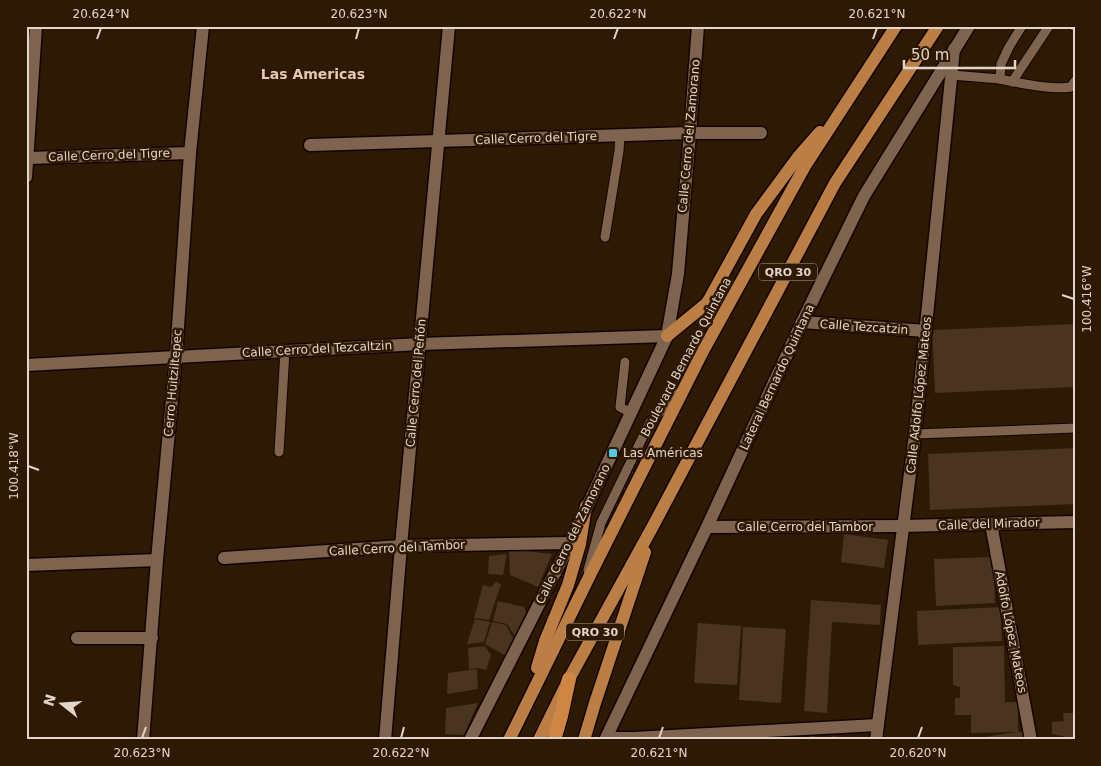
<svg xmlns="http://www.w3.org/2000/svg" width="1101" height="766" viewBox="0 0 1101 766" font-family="'DejaVu Sans',sans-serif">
<rect width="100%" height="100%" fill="#2e1905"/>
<g fill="#4a331f">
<path d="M1075 324V387L935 393 932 330Z"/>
<path d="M1075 448V504L930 510 928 454Z"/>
<path d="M844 534 888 540 884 568 841 562Z"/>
<path d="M509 549 552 554 538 587 510 575Z"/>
<path d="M507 554 503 575 488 574 489 556Z"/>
<path d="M994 557 995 603 936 606 934 559Z"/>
<path d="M496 582 501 584 489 620 474 618 483 585 491 587Z"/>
<path d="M811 600 881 605 880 625 832 622 827 713 804 711Z"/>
<path d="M498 601 524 607 529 620 518 641 507 624 493 621Z"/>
<path d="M1001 607 1002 641 918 645 917 611Z"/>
<path d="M475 619 490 622 484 642 467 644Z"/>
<path d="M492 622 506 625 514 640 506 656 485 644Z"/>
<path d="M698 623 741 626 737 685 694 683Z"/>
<path d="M743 627 786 629 781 703 739 700Z"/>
<path d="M485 646 491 655 486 670 478 668 469 669 468 648Z"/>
<path d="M1004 646 1005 702H1018V732L1024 731 1025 740H985L984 737 1016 732 971 733V715H955V698H960V687L953 685V647Z"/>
<path d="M477 669 478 689 447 694 448 673Z"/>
<path d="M478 703 464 735 445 734 446 708Z"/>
<path d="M1063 713H1075V739L1052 734V722L1064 721Z"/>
<path d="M810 736 828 738V740H810Z"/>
<path d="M832 736 853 738V740H832Z"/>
</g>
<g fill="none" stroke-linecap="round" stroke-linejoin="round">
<g stroke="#150400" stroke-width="11">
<g id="service">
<path d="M1022 26 1009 47 1001 64 1000 79C1018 83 1054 90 1071 87L1075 81"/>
<path d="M1074 26H1075"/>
<path d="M952 75 1000 79"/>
<path d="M1012 82 1049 26"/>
<path d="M605 237 619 151 620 135"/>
<path d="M625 362 620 407 631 413"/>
<path d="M915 434 1075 428"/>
<path d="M279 452 285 351"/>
<path d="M588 570 601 523 650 422 679 393"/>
</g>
</g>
<g stroke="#150400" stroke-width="15">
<g id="minor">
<path d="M310 145 690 133H761"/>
<path d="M28 158 190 153"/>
<path d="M26 177 36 26"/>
<path d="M802 322 926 331"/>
<path d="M26 365 420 344 667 336"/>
<path d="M991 524 1031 740"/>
<path d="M707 527 903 526 1075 522"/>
<path d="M224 558 401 546 570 543"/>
<path d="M26 565 157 560"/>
<path d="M77 638H152"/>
<path d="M607 738H634L878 725"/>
<path d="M143 740 157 560 176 356 190 153 203 26"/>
<path d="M385 740 401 546 449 26"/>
<path d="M470 740 570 543 667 336 678 274 690 133 698 26"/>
<path d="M876 740 915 434 954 49"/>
</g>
</g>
<g stroke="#150400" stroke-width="15">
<path id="tertiary" d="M605 740 707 527 802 322 864 196 969 26"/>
</g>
<g stroke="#150400" stroke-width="15">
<g id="primary">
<path d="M667 336 706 304 710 298 756 214 798 157 820 132"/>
<path d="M537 668 545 641 568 585 580 544 586 506"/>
<path d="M509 740 593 569 703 351 805 166 896 26"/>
<path d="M539 740 569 679 653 526 835 183 938 26"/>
<path d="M584 740 595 703 645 552"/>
</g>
</g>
<g stroke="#150400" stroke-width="16">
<path id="trunk" d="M554 740 561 716 569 679"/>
</g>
<use href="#service" stroke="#7e644f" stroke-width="9"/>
<use href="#minor" stroke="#7e644f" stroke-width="12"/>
<use href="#tertiary" stroke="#7e644f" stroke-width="12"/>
<use href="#primary" stroke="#bb7e45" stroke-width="12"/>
<use href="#trunk" stroke="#cf8642" stroke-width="14"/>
</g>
<path fill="none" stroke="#e4d5c9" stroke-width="2" d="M97 39 101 28M356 39 359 28M614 39 618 28M873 39 877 28M1062 295 1074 299M28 466 39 470M142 738 146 727M401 738 404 727M659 738 663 727M918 738 922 727"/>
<rect fill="#54cade" stroke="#2e1905" stroke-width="2" x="608" y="448" width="10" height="10" rx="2.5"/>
<g text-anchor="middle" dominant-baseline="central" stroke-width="5" stroke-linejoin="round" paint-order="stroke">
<g fill="#2e1905" stroke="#ad9d8e" stroke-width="1">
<rect x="759" y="263.5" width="58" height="17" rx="4"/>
<rect x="566" y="623.5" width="58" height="17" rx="4"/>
</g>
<g font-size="11" font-weight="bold" fill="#e4d5c9">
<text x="788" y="272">QRO 30</text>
<text x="595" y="632">QRO 30</text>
</g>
<g font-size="12" fill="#e4d5c9" stroke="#2e1905">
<text transform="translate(689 136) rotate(-85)">Calle Cerro del Zamorano</text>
<text transform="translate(536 138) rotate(-2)">Calle Cerro del Tigre</text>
<text transform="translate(109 155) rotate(-2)">Calle Cerro del Tigre</text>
<text transform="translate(864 327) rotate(4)">Calle Tezcatzin</text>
<text transform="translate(317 349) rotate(-3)">Calle Cerro del Tezcaltzin</text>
<text transform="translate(686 357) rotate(-62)">Boulevard Bernardo Quintana</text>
<text transform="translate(777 377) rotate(-65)">Lateral Bernardo Quintana</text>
<text transform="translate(173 383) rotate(-85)">Cerro Huitziltepec</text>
<text transform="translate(416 383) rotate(-85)">Calle Cerro del Peñón</text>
<text transform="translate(919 395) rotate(-84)">Calle Adolfo López Mateos</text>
<text transform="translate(989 524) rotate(-2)">Calle del Mirador</text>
<text x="805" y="527">Calle Cerro del Tambor</text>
<text transform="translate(573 534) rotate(-64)">Calle Cerro del Zamorano</text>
<text transform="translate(397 548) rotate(-3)">Calle Cerro del Tambor</text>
<text transform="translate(1011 632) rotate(79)">Adolfo López Mateos</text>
</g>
<g font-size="12" fill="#e4d5c9" stroke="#2e1905" text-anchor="start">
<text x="623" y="453">Las Américas</text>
</g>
<g font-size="14" font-weight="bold" fill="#e6c8b0" stroke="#2e1905">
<text x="313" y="74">Las Americas</text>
</g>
</g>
<rect width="1101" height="766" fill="none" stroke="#2e1905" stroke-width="55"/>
<g transform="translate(62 704) rotate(287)" stroke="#2e1905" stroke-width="4" paint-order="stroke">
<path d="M0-4L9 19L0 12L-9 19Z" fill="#e4d5c9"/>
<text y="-8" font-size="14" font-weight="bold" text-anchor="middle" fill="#e4d5c9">N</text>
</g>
<path d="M904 60v8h111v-8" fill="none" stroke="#e4d5c9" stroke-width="2.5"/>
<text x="911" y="60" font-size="15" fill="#e4d5c9" stroke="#2e1905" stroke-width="4" paint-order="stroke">50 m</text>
<rect x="28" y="28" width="1046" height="710" fill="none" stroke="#e4d5c9" stroke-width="2"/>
<g font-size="12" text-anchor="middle" fill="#e4d5c9">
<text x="101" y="18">20.624°N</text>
<text x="359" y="18">20.623°N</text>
<text x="618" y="18">20.622°N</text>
<text x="877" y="18">20.621°N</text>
<text transform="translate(1087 299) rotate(-90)" y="4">100.416°W</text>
<text transform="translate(14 466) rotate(-90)" y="4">100.418°W</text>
<text x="142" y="757">20.623°N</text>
<text x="401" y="757">20.622°N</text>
<text x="659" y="757">20.621°N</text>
<text x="918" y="757">20.620°N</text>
</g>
</svg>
